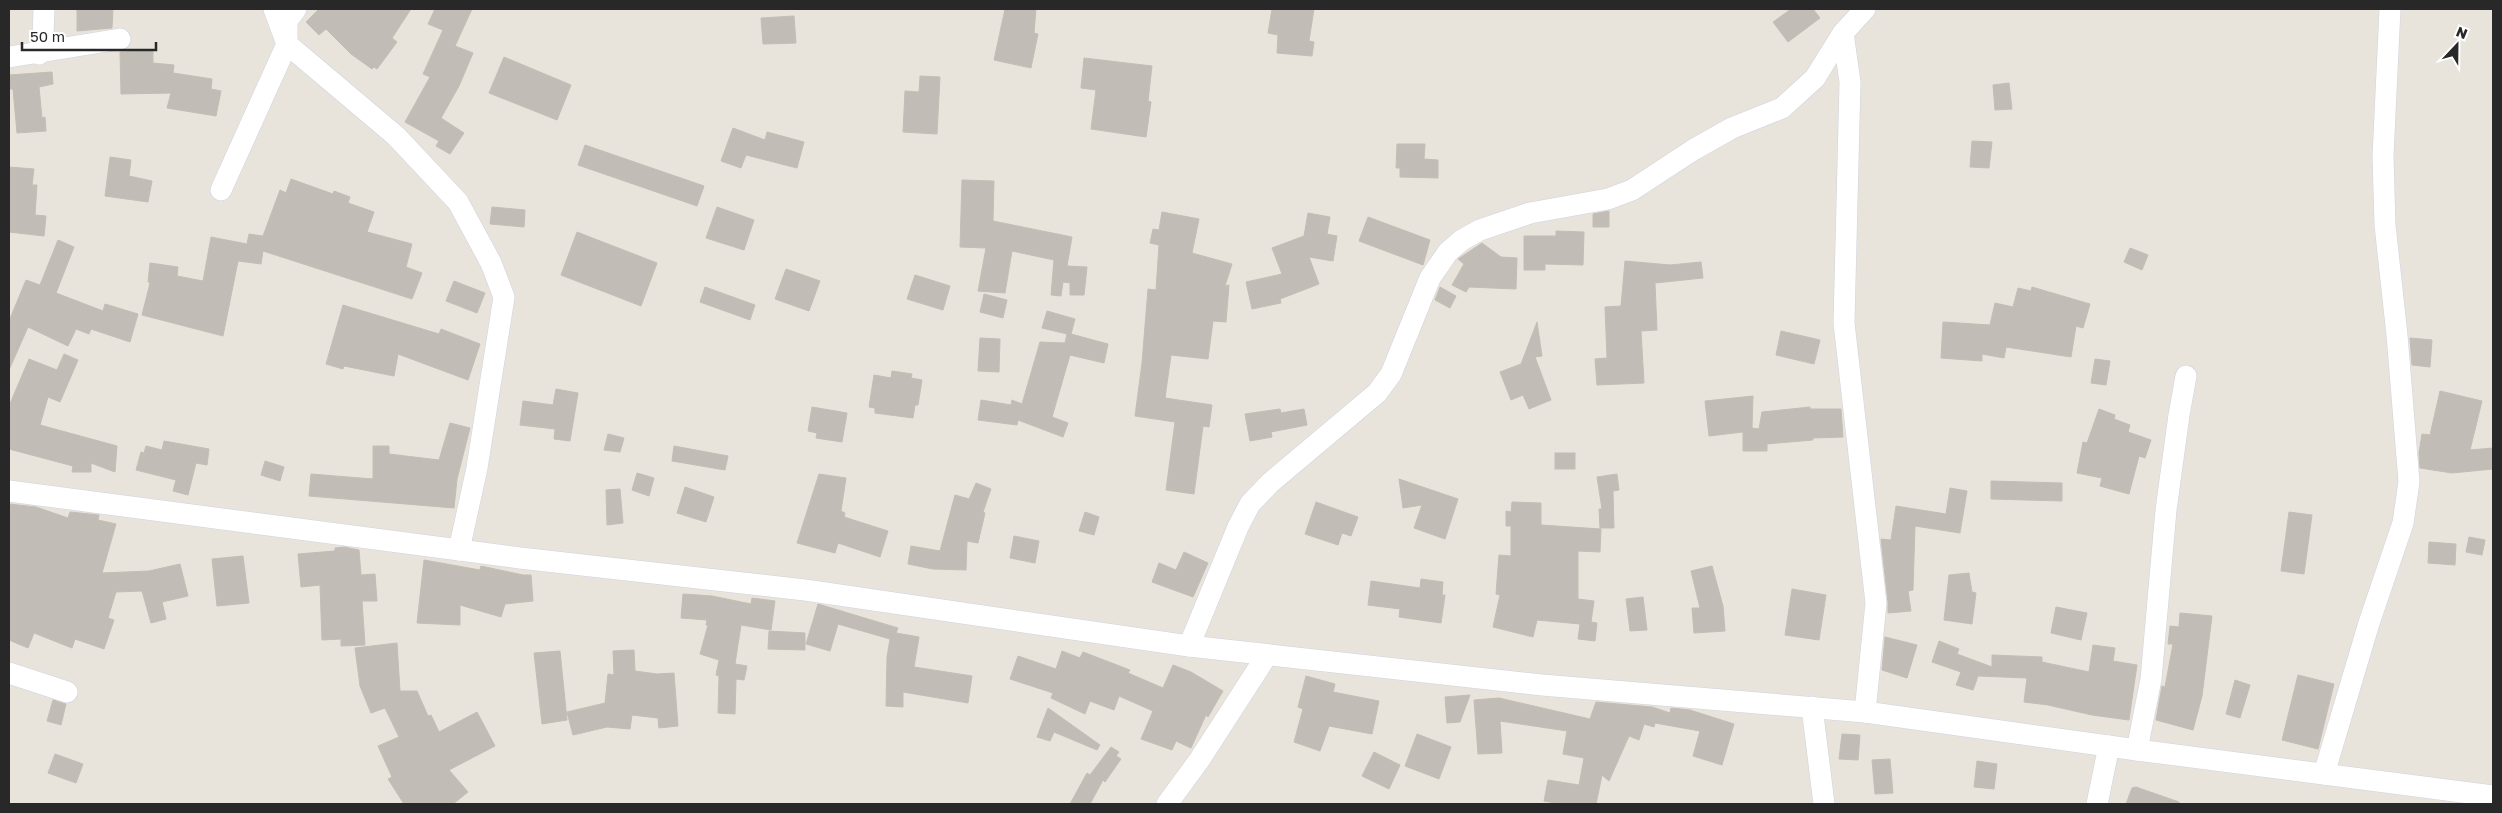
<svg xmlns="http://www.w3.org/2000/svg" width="2502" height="813" viewBox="0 0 2502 813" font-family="'Golos Text',sans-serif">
<rect width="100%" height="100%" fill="#e8e3db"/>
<g fill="#c1bdb6" stroke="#c3beb5">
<path d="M77 9H113L112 28 77 31Z"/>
<path d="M319 9H411L392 38 397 42 377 69 374 67 372 69 351 54 326 29 319 35 306 22Z"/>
<path d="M435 9H472L455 46 473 53 459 86 441 118 464 133 450 154 436 146 439 141 405 122 430 77 423 74 443 30 428 24Z"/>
<path d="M1005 9H1036L1034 33 1038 34 1031 68 994 60Z"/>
<path d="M1272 9H1314L1309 41 1314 42 1312 56 1277 53 1278 35 1268 33Z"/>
<path d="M1791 9H1813L1820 18 1788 42 1773 22Z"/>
<path d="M794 16 796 43 763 44 761 18Z"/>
<path d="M153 51V63L174 65 173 73 212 79 211 89 221 91 216 116 167 108 171 93 121 94 120 52Z"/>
<path d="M504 57 571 85 557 120 489 93Z"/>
<path d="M1084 58 1152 66 1148 101 1151 102 1146 137 1091 129 1096 90 1081 88Z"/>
<path d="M52 72 53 84 39 87 42 118 45 117 46 131 17 133 13 89H10L9 75Z"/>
<path d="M920 76 940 77 937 134 903 132 905 91 919 92Z"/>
<path d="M2009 83 2012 109 1995 110 1993 85Z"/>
<path d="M733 128 765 140 767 132 804 142 797 168 746 155 741 168 721 161Z"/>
<path d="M1972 141 1992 142 1989 168 1970 167Z"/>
<path d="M1397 144H1425L1424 159 1438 160V178L1400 177V168H1396Z"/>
<path d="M585 145 704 186 697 206 578 165Z"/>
<path d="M110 157 131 160 129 176 152 181 148 202 105 196Z"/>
<path d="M9 167 34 169 32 185H37L35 215 46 216 44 236 9 232Z"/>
<path d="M291 179 333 194 334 191 350 197 348 203 374 212 367 232 412 244 406 267 422 273 412 299 263 251 261 264 238 261 223 336 142 315 150 283 148 282 150 263 178 267 177 276 203 281 211 237 247 244 249 234 263 236 280 190 286 193Z"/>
<path d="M962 180 994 181 993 221 1072 237 1067 266 1087 267 1084 295H1070V283L1063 282 1061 296 1051 295 1054 260 1012 251 1005 293 978 291 986 248 960 247Z"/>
<path d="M492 207 525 210 524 227 490 224Z"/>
<path d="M717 207 754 220 744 250 706 238Z"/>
<path d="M1609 211V227H1593V214Z"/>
<path d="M1162 212 1199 219 1192 253 1232 264 1225 286 1229 285 1226 322 1213 321 1208 359 1171 355 1165 398 1212 405 1209 427 1203 426 1194 494 1166 490 1175 422 1135 416 1142 363 1148 289 1156 290 1159 245 1150 243 1153 229 1159 230Z"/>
<path d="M1308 213 1330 217 1327 234 1337 236 1333 261 1309 257 1319 284 1280 299 1281 303 1252 309 1246 282 1282 274 1272 248 1304 236Z"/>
<path d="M1368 217 1430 240 1423 265 1359 241Z"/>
<path d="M1556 231 1584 232 1583 265 1545 264V270H1524V236H1556Z"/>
<path d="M577 232 657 263 641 306 561 275Z"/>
<path d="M58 240 74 247 56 293 103 311 105 304 138 314 130 342 91 329 89 334 76 329 68 346 28 327 9 370V321L26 280 40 285Z"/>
<path d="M1482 243 1501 257 1517 258 1516 289 1469 287 1466 292 1452 285 1464 264 1458 259Z"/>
<path d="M2130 248 2148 255 2142 270 2124 262Z"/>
<path d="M1625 261 1670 265 1701 262 1703 278 1655 283 1657 330 1641 331 1644 383 1597 385 1595 359 1607 358 1605 307 1621 306Z"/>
<path d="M786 269 820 281 809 311 775 299Z"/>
<path d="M915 275 950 286 943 310 907 299Z"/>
<path d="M454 281 485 293 477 313 446 301Z"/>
<path d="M705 287 755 305 750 320 700 302Z"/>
<path d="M1440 287 1456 296 1450 308 1435 300Z"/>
<path d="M2032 287 2090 304 2083 328 2076 326 2071 357 2006 347 2004 358 1982 354V361L1941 358 1943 322 1990 325 1995 303 2013 307 2018 288 2031 291Z"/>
<path d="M984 294 1007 300 1003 318 980 312Z"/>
<path d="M343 305 439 334 441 329 480 344 468 380 398 354 394 376 344 366 343 369 326 364Z"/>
<path d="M1047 311 1075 319 1071 334 1108 344 1104 363 1070 355 1052 417 1068 423 1063 437 1018 420 1017 425 978 420 981 400 1011 405 1012 400 1022 404 1040 342 1065 343 1067 334 1042 328Z"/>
<path d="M1537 322 1542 356 1535 357 1551 400 1529 409 1523 395 1511 400 1500 372 1521 364Z"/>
<path d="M1781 331 1820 340 1814 364 1776 355Z"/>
<path d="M980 338 1000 339 999 372 978 371Z"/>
<path d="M2410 338 2432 340 2430 367 2412 365Z"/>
<path d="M64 354 78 360 60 402 48 397 40 425 117 446 115 472 91 463V472H72L73 466 9 449V406L29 359 57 370Z"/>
<path d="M2095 359 2110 361 2106 385 2091 383Z"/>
<path d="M892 371 912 374 911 378 922 380 918 405H915L913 418 875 413V408L869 407 874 375 891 378Z"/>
<path d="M556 389 578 393 570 441 554 439 555 429 520 425 523 401 553 405Z"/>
<path d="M2440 391 2482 401 2470 450 2493 448V469L2452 473 2420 468 2419 453 2422 434 2430 435Z"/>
<path d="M1753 396 1752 428 1759 429 1762 412 1810 407V409H1841L1843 437 1813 438V440L1767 444V451H1743V432L1709 436 1705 401Z"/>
<path d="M812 407 847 413 842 442 816 438 817 433 808 431Z"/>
<path d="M1280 409 1281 413 1304 409 1307 425 1271 432 1272 437 1250 441 1245 414Z"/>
<path d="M2099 409 2115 415 2114 419 2130 425 2128 432 2151 440 2145 458 2139 456 2129 494 2100 486 2102 478 2077 473 2083 442 2087 443Z"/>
<path d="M450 423 470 428 457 479 454 508 309 496 311 474 373 479V446H389V454L439 460Z"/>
<path d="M608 434 624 438 620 452 604 450Z"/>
<path d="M164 441 209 449 207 465 196 463 188 495 173 491 176 480 136 470 141 452 144 453 146 446 162 450Z"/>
<path d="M674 446 728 456 725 470 672 461Z"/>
<rect x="1555" y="453" width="20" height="16"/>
<path d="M265 461 284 467 280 481 261 475Z"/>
<path d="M637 473 654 478 649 496 632 490Z"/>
<path d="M819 474 846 478 841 511 845 513 844 517 888 531 880 557 838 543 835 553 797 543Z"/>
<path d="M1617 474 1619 490 1613 491 1614 528H1600L1599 509H1602L1597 477Z"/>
<path d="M1399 479 1458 499 1445 539 1414 528 1422 505 1403 508Z"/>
<path d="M1991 481 2062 483V501L1991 499Z"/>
<path d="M976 483 991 489 983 512 985 513 978 543 967 541 966 570 933 569 908 564 911 546 940 551 955 495 969 499Z"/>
<path d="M685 487 714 497 706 522 677 513Z"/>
<path d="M1950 488 1967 491 1960 533 1915 526 1913 590 1908 591 1911 611 1888 613V602L1881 539 1891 540 1896 506 1946 514Z"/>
<path d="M620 489 623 523 607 525 606 490Z"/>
<path d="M1316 502 1358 517 1351 536 1342 533 1338 545 1305 534Z"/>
<path d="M1512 502 1541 503V525L1601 529 1600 552 1578 551V599L1594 601 1591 622 1597 623 1595 641 1578 639 1580 624 1537 620 1533 637 1493 627 1500 595 1496 594 1499 555 1511 556V526H1506V511L1511 512Z"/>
<path d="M9 504 36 507 68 518 70 512 99 515 98 520 116 524 102 573 149 571 180 564 188 596 162 602 166 619 151 623 142 591 116 592 108 618 114 620 104 649 75 639 72 648 34 633 28 648 9 640Z"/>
<path d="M1085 512 1099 517 1094 535 1079 531Z"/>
<path d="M2289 512 2312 515 2304 574 2281 571Z"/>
<path d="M1014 536 1039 541 1035 563 1010 558Z"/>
<path d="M2469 537 2485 540 2482 555 2466 552Z"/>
<path d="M2429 542 2456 544 2455 565 2428 563Z"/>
<path d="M344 547 359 550 361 575 375 574 377 601H362L365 645 341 646V639L322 640 320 585 301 587 298 554 335 551V548Z"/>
<path d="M1184 552 1208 563 1193 597 1152 582 1159 563 1176 570Z"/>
<path d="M243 556 249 603 217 606 212 559Z"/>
<path d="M424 560 480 570 481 566 523 575H531L533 601 505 604 501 617 460 605V625L417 623Z"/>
<path d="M1712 566 1723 606 1725 631 1694 633 1692 608H1700L1691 571Z"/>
<path d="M1969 573 1972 592 1976 593 1972 624 1944 620 1949 575Z"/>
<path d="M1421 579 1443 582 1442 595H1445L1441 623 1399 617 1400 609 1368 605 1371 581 1420 588Z"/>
<path d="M1792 589 1826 595 1819 640 1785 635Z"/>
<path d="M683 594 712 596 751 604 752 598 775 601 771 630 741 625 735 664 747 666 744 680 736 679 735 714 718 713 719 676 716 675 719 660 700 654 708 625H706L707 620 681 618Z"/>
<path d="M1643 597 1647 630 1630 631 1626 599Z"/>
<path d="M818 604 898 628 896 633 919 637 914 667 972 676 968 703 903 692V707L886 706 887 657 890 639 838 624 830 651 806 644Z"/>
<path d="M2056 607 2087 613 2081 640 2051 633Z"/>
<path d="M2180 613 2212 616 2202 696 2193 730 2156 720 2162 686 2165 687 2173 644H2168L2170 626 2179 627Z"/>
<path d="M769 631 805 633V650L768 649Z"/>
<path d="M1885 637 1917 645 1907 678 1882 670Z"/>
<path d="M1939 641 1959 649 1957 654 1992 667V655L2042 657V662L2089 672 2093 645 2115 648 2113 661 2137 665 2129 720 2092 715 2048 705 2024 702 2027 678 1978 676 1973 690 1956 685 1961 672 1932 662Z"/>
<path d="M397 643 400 691H417L428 716 431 715 439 732 477 712 495 746 449 770 468 792 453 804H404L388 779 392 777 378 746 399 737 385 708 371 713 360 686 355 648Z"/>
<path d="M634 650 635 671 657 674 674 673 678 726 659 728 658 718 632 715 630 729 607 727 573 735 567 712 605 703 608 674 614 675 613 651Z"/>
<path d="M560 651 567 720 542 724 534 653Z"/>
<path d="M1062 651 1080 658 1083 652 1130 670 1128 673 1163 688 1173 665 1191 672 1223 691 1208 717 1206 715 1191 748 1176 741 1172 750 1141 739 1153 711 1119 696 1114 710 1090 701 1085 714 1051 698 1053 693 1010 679 1018 656 1056 669Z"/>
<path d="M2298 675 2334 684 2318 749 2282 740Z"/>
<path d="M1306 676 1335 684 1333 692 1379 701 1372 734 1329 726 1320 751 1294 742 1303 709 1298 707Z"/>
<path d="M2235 680 2250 685 2240 718 2226 714Z"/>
<path d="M1470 695 1460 722 1447 723 1445 697Z"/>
<path d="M1499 698 1590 719 1596 702 1652 707 1670 713 1671 708 1690 710 1734 724 1722 765 1693 756 1700 731 1655 723 1654 727 1644 724 1639 740 1629 736 1609 781 1602 775 1596 804H1561L1544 801 1548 780 1579 785 1584 758 1563 754 1567 731 1500 721 1502 753 1478 754 1474 700Z"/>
<path d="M53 700 66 704 61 725 47 721Z"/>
<path d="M1048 708 1100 745 1097 750 1054 732 1050 741 1037 737Z"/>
<path d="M1417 734 1451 747 1439 779 1405 766Z"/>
<path d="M1842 734 1860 735 1858 760 1839 759Z"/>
<path d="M1111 747 1119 752 1116 756 1121 759 1105 782 1103 780 1090 804H1070L1087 773 1090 775Z"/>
<path d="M1374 752 1400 765 1389 789 1362 776Z"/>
<path d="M55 754 83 764 76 783 48 773Z"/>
<path d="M1890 759 1893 793 1875 794 1872 760Z"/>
<path d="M1977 761 1997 764 1994 789 1974 787Z"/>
<path d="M2136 787 2179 802V804H2126L2132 788Z"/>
</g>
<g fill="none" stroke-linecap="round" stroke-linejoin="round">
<g stroke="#d0d3df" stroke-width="22">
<g id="minor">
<path d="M274 9 287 44 396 136 458 202 491 263 504 297 477 468 459 550"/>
<path d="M1865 9 1843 33 1850 82 1844 323 1876 603 1865 712"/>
<path d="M39 54 43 37 44 9"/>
<path d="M9 57 120 39"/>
<path d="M221 190 287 44V21L296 9"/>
<path d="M9 491 520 558 805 590 1189 646 1542 685 1865 712 2137 750 2493 796"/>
<path d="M1189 646 1238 527 1250 504 1270 483 1377 393 1391 374 1430 278 1448 252 1462 240 1480 230 1530 213 1608 199 1632 190 1693 150 1732 128 1782 108 1815 78 1843 33"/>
<path d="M9 673 67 692"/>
<path d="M1812 707 1824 804"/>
<path d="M2137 750 2151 679 2166 510 2179 415 2186 376"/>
<path d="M2324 774 2369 623 2403 523 2409 482 2397 335 2385 225 2383 156 2390 9"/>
<path d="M1167 804 1200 759 1267 655"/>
<path d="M2097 804 2109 746"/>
</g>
</g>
<use href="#minor" stroke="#fff" stroke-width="21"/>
</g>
<rect width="2502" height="813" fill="none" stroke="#282828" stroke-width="20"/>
<g transform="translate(2457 45) rotate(22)" stroke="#ffffff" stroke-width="4" paint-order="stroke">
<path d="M0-4L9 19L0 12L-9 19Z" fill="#282828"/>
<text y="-8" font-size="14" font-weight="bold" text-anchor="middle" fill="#282828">N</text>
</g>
<path d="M22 42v8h134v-8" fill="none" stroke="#282828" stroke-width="2.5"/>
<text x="30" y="42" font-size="15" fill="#282828" stroke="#ffffff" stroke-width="4" paint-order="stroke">50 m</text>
</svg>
